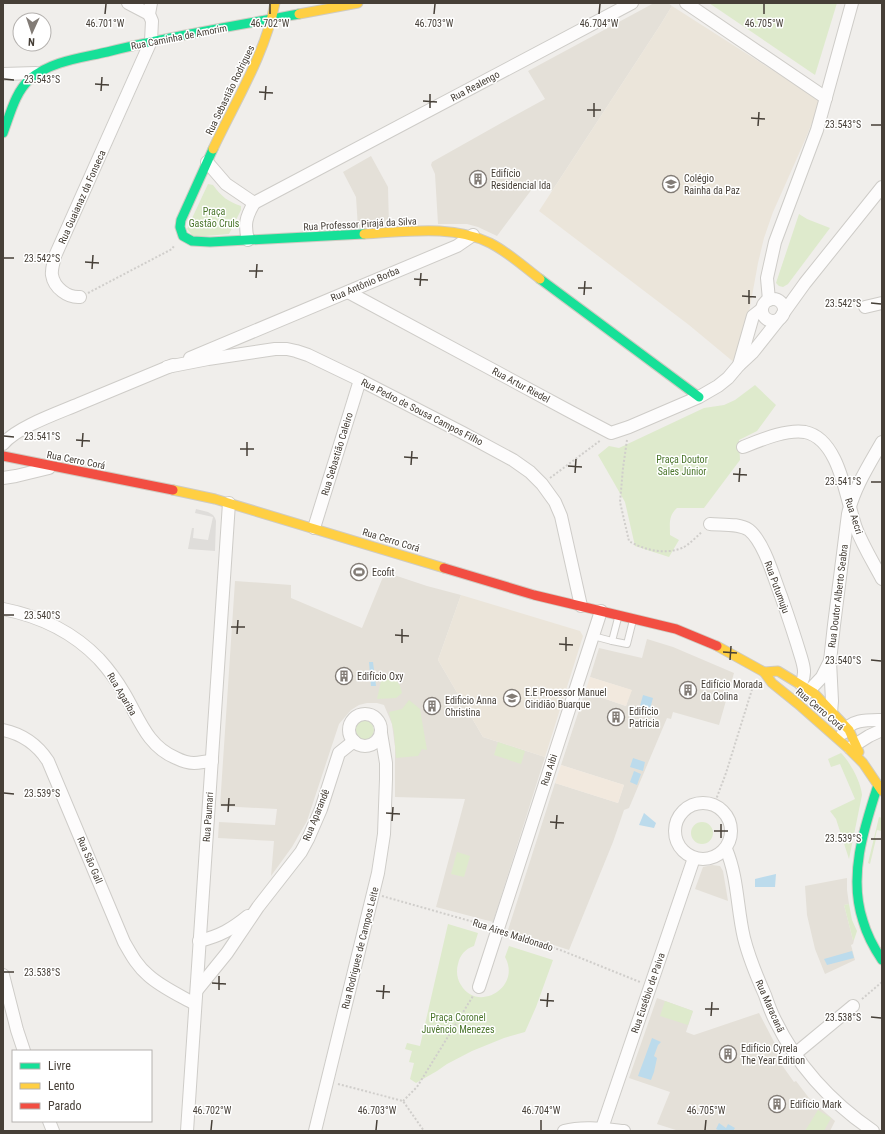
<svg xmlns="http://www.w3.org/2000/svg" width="885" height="1134" viewBox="0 0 885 1134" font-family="'Roboto Condensed',sans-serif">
<rect width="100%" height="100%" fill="#f0eeeb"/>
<g fill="#e4e0d8">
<path d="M654 3H668L672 6 659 27 552 191 538 181 497 236 478 227 467 224H438L435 174 431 165 432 162 503 122 545 99 528 71Z"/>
<path d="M371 156 388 187 389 226 358 228 356 197 343 172Z"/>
<path d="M385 572 427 586 461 595 438 660 483 737 545 757 493 922 436 907 465 799 395 797V747L392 724 384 705 377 703H367L359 705 351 710 339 724 307 821 292 847 271 876 274 841 218 838 219 822 275 825 277 809 220 806 235 581 291 585V598L362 628Z"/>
<path d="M647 639 673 647 734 673 719 725 673 712 671 719 667 718 629 808 624 810 613 842 569 950 508 930 555 783 618 803 624 785 561 765 585 692 626 706 631 690 590 677 599 648 642 658Z"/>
<path d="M712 865 720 866 723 871 728 901 695 889 703 867Z"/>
<path d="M847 878V890L849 904 844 905 853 940H854L853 944 851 945 855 960 825 974 815 949 807 915 805 886Z"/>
<path d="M657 998 693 1011 686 1032 694 1035 759 1013 783 1059 779 1061 794 1082 796 1081 809 1098 835 1121 830 1131H679L657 1124 670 1092 629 1078Z"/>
</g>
<g fill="#f2e9de">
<path d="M590 677 632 690 626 706 585 692Z"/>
<path d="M561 765 624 785 618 803 555 783Z"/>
</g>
<g fill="#ebe5da">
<path d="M672 6 821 101 805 140 773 212 764 238 758 263 750 307 736 364 689 325 539 211 659 27Z"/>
<path d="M461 595 580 631 583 636 545 757 483 737 438 660Z"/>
</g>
<g fill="#deeacc">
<path d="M709 3H837L815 75Z"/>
<path d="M208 184 213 185C222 197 227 201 241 206V210L229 234 194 237 187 229Z"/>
<path d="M799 214 807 219 830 228 788 284 783 287 779 286 776 283Z"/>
<path d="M755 385 776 405 757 431 739 440 740 460 704 508H677C668 516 670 524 670 535L679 540 669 557 635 546 625 502 598 455 609 446 619 448 704 408 724 405 735 400Z"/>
<path d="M387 676H394L400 686 402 693 396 698 377 699 381 681H386Z"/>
<path d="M409 700 420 709 427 750 422 749 418 756 396 758 394 732 389 712 402 709Z"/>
<circle cx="364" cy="730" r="10"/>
<path d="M498 742 525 751 521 764 494 755Z"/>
<path d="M841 753C850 762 861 782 862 795L849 859 836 819 830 811 855 799 840 764 831 767 828 759Z"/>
<path d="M879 817 882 818V831L877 830 875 838 876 839 870 864 868 863Z"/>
<circle cx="702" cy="833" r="11"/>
<path d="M457 852 470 856 464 877 451 874Z"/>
<path d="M849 904 852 920 857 931 854 940H853L844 905Z"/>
<path d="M448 924 478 933 474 946C465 949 460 955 458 964 456 971 457 979 461 985 477 1013 522 988 505 957L509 946 553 960 536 1007 525 1032 504 1038 472 1051 447 1064 437 1071 416 1083 410 1079 414 1063 409 1062 412 1051 405 1049 407 1043 420 1046Z"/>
<path d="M665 1001 693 1011 688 1025 660 1016Z"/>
<path d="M818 1110 831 1118 824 1131H805Z"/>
</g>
<path fill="#dfddda" d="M196 509 208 512 213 515 215 518 216 521 215 551 188 549 192 528H194L193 538 208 540 213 517 195 513Z"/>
<g fill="#bcdbec">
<path d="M369 662H373L376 686H371Z"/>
<path d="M643 695 653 698 650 709 640 706Z"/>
<path d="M633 758 645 762 643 771 630 767Z"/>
<path d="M634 771 641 774 637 785 630 782Z"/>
<path d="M644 813 656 823 654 828 639 825Z"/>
<path d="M776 874 775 887H755V879Z"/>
<path d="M852 951 854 958 827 965 824 959Z"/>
<path d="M652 1038 661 1042 658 1045 654 1056 657 1058 654 1072 651 1080 638 1076Z"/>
<path d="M719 1123 726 1128 728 1124 735 1128 733 1131H720L716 1129Z"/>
</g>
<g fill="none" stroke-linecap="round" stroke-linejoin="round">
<g stroke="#ceccc8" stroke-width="8">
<g id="lane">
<path d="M618 618 612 641 627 644 633 620"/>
<path d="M593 636 612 641"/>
</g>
</g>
<g stroke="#ceccc8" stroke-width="14">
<g id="street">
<path d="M128 3 149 14"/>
<path d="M686 3 826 98"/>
<path d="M3 74 36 73"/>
<path d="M207 162 226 184 254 203"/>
<path d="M254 203 632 3"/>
<path d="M248 240C244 224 246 217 254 203"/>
<path d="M348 292 571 412 611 433 629 427 699 397 718 386 728 378 739 365 753 352 780 318"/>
<path d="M80 297C68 298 54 288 52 275 51 269 54 262 55 256L151 41 152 21 149 14 151 3"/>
<circle cx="773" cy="310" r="11"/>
<path d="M769 300 767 278 775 242 817 130 852 3"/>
<path d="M865 307 882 303"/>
<path d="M782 315 805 283 882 187"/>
<path d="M190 358 457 246 473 235"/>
<path d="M739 365 753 316 762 309"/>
<path d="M167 367 208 359 275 349H287L296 351 308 355 360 380 463 433 513 460 530 472 542 484 555 502 561 516 581 606"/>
<path d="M3 444C17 427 58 413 79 404 110 391 142 378 173 365"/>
<path d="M743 447C761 440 786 429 805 432 840 439 846 500 856 528 863 546 873 562 882 579"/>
<path d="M3 478 16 476 49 468"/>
<path d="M710 524C722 525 739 523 749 530 764 542 774 578 781 596 788 616 795 637 801 657 804 667 806 674 801 684"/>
<path d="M314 528 360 380"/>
<path d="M3 609C39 616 73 632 99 659 109 670 117 681 124 693 139 718 147 746 176 758 182 761 188 763 194 763 200 763 206 761 212 761"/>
<path d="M805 695 822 677 830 661"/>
<path d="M831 713 832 701 830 661 834 625 848 514C854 488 869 465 882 442"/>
<circle cx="365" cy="730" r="16"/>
<path d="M3 730C22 734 37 744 48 761L124 942C131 954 137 966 148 975 161 987 179 995 195 1004"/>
<path d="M843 733C851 719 868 720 882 720"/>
<path d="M850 748 869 736 882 730"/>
<circle cx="703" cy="831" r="28"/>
<path d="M726 849C738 877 737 909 744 938 749 958 757 977 765 995 768 1004 771 1012 775 1020 797 1065 832 1103 873 1131"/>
<path d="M199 941C220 936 232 929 248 916"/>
<path d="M3 975 17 1030 24 1051"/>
<path d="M479 987 601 611"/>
<path d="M197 990 227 953 258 907 301 852 308 839 321 809 339 753 354 741"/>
<path d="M795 1054 853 1006"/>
<path d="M49 1121 53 1131"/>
<path d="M187 1131 229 503"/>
<path d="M315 1131 378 873 384 834 386 779V763L381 733"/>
<path d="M564 1131C583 1126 604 1129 624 1131"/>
<path d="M601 1131 694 858"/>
</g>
</g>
<g stroke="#cfcbc2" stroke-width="11">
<g id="fast">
<path d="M3 133C10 115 15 92 30 79 51 61 81 58 107 52 170 36 235 26 299 14"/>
<path d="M213 149 181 220 180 227 183 236 192 241 210 242 364 234"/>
<path d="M540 279 699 397"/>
<path d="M878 785C864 828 848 876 863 921 867 935 874 948 882 960"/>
</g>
</g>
<g stroke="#cfcbc2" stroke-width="11">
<g id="slow">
<path d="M299 14 358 3"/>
<path d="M213 149C235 102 265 55 275 3"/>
<path d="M364 234C405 232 452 224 490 243 508 252 524 267 540 279"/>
<path d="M173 490 215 499 444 568"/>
<path d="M717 646 764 672 772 683 798 704 849 749 863 763 882 791"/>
<path d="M764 672 778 671 814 693 849 730 859 752"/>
</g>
</g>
<g stroke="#cfcbc2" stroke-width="11">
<g id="jam">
<path d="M3 456 173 490"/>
<path d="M444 568 534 595 676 629 717 646"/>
</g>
</g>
<g stroke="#d0cecb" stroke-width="2" stroke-dasharray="2 2" stroke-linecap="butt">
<path d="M88 293 172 249 174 246"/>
<path d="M627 440 623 468 620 502 629 541C644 550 665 555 682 548 689 545 696 537 702 532"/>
<path d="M550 478 601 440"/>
<path d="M714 805 726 773 754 683"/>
<path d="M382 896 488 926"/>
<path d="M507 932 563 951 640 982"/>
<path d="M862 999 882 982"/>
<path d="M338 1084 403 1101 424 1131"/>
<path d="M403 1101 417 1087 473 996"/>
</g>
<use href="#lane" stroke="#fdfcfc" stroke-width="6"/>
<use href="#street" stroke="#fdfcfc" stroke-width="12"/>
<use href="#fast" stroke="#16e098" stroke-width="9"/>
<use href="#slow" stroke="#ffcf43" stroke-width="9"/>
<use href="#jam" stroke="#f24e42" stroke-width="9"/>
</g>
<path fill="none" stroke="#463f37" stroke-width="1.5" d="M105 14 106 4M270 14V4M434 14 435 4M599 14 600 4M764 14V4M4 79 14 80M95 84 109 85M101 91 102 77M259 92 273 93M265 100 266 86M423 101 437 102M430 108V94M587 110H601M594 117V103M751 118 765 119M871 125H881M758 126 759 112M4 258H14M85 262 99 263M92 269 93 255M249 271H263M256 278 257 264M414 279 428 280M420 286 421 273M578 288H592M584 295 585 281M742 296 756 297M871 303 881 304M749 304V290M4 436 14 437M76 440 90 441M82 447 83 433M240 449H254M247 456V442M404 457 418 458M411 465 412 451M568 466 582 467M575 473 576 459M733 474 747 475M739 482 740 468M871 482H881M4 615H14M231 627H245M237 634 238 620M395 635 409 636M402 643V629M559 644 573 645M566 651V637M723 652 737 653M730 660 731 646M871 660 881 661M4 793 14 794M221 805H235M228 812 229 798M386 813 400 814M392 821 393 807M550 822 564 823M556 829 557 815M714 831H728M721 838V824M871 839H881M4 972H14M212 983 226 984M219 990V976M376 991 390 992M383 999 384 985M540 1000 554 1001M547 1007 548 993M705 1009H719M711 1016 712 1002M871 1017 881 1018M211 1130 212 1120M376 1130 377 1120M541 1130V1120M705 1130 706 1120"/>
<defs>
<g id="building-ring" transform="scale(0.9)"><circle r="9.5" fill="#fff" stroke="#827c76" stroke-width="1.5"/><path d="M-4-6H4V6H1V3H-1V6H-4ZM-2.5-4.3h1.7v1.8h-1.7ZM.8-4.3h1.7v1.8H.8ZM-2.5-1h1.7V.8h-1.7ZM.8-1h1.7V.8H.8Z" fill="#827c76"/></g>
<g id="school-ring" transform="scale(0.9)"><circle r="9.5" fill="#fff" stroke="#827c76" stroke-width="1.5"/><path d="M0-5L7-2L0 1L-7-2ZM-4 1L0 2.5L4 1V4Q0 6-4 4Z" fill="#827c76"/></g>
<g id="stadium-ring" transform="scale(0.9)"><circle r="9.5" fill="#fff" stroke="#827c76" stroke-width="1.5"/><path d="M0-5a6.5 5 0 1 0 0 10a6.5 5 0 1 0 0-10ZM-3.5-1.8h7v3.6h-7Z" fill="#827c76"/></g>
</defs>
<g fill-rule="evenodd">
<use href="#building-ring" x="478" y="179"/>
<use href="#school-ring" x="671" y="184"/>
<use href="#stadium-ring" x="359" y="572"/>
<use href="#building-ring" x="344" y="676"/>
<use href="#building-ring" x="688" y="690"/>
<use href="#school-ring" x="512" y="698"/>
<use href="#building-ring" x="432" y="706"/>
<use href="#building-ring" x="616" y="717"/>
<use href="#building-ring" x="728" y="1054"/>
<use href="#building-ring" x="777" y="1104"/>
</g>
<g text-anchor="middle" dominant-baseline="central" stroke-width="3" stroke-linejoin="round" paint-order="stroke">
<g font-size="10" fill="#463f37" stroke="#fff">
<text transform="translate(179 37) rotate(-11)">Rua Caminha de Amorim</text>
<text transform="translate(475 86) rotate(-28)">Rua Realengo</text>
<text transform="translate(230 90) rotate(-64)">Rua Sebastião Rodrigues</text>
<text transform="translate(82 197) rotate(-66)">Rua Guaianaz da Fonseca</text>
<text transform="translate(360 224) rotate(-3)">Rua Professor Pirajá da Silva</text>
<text transform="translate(365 284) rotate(-23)">Rua Antônio Borba</text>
<text transform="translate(521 385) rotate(28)">Rua Artur Riedel</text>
<text transform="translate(422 412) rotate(27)">Rua Pedro de Sousa Campos Filho</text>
<text transform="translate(337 454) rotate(-73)">Rua Sebastião Caleiro</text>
<text transform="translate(76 460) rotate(11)">Rua Cerro Corá</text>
<text transform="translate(854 516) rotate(72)">Rua Aecri</text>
<text transform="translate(391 540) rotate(17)">Rua Cerro Corá</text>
<text transform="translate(777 587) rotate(70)">Rua Putumuju</text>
<text transform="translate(838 596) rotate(-83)">Rua Doutor Alberto Seabra</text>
<text transform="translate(122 694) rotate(59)">Rua Agariba</text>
<text transform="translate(820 709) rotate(40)">Rua Cerro Corá</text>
<text transform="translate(549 770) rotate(-72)">Rua Aibi</text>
<text transform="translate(316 815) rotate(-68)">Rua Aparandê</text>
<text transform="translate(208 817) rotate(-86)">Rua Paumari</text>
<text transform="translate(90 860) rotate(67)">Rua São Gall</text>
<text transform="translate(513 935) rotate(18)">Rua Aires Maldonado</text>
<text transform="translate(360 948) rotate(-76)">Rua Rodrigues de Campos Leite</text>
<text transform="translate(648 993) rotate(-71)">Rua Eusébio de Paiva</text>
<text transform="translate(770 1006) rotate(66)">Rua Maracanã</text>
</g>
<g font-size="10" fill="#463f37" stroke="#fff" text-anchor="start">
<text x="491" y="173">Edifício<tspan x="491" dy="12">Residencial Ida</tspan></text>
<text x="684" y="178">Colégio<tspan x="684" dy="12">Rainha da Paz</tspan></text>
<text x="372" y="572">Ecofit</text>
<text x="357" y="676">Edifício Oxy</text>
<text x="701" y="684">Edifício Morada<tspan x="701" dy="12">da Colina</tspan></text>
<text x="525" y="692">E.E Proessor Manuel<tspan x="525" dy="12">Ciridião Buarque</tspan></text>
<text x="445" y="700">Edificio Anna<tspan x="445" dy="12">Christina</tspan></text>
<text x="629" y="711">Edifício<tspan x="629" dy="12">Patricia</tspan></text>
<text x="741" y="1048">Edifício Cyrela<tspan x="741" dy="12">The Year Edition</tspan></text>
<text x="790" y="1104">Edifício Mark</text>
</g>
<g font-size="10" fill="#4b762c" stroke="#fff">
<text x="214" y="211">Praça<tspan x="214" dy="12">Gastão Cruls</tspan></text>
<text x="682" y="459">Praça Doutor<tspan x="682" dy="12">Sales Júnior</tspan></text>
<text x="458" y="1017">Praça Coronel<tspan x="458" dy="12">Juvêncio Menezes</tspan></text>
</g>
</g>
<g font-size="10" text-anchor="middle" fill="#463f37" stroke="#fff" stroke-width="3" stroke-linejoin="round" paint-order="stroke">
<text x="105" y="27">46.701°W</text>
<text x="270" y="27">46.702°W</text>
<text x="434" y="27">46.703°W</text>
<text x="599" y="27">46.704°W</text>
<text x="764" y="27">46.705°W</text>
<text x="42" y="83">23.543°S</text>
<text x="843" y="128">23.543°S</text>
<text x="42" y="262">23.542°S</text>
<text x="843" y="307">23.542°S</text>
<text x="42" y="440">23.541°S</text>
<text x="843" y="485">23.541°S</text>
<text x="42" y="619">23.540°S</text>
<text x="843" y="664">23.540°S</text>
<text x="42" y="797">23.539°S</text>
<text x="843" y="842">23.539°S</text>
<text x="42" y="976">23.538°S</text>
<text x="843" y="1021">23.538°S</text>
<text x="212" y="1114">46.702°W</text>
<text x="377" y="1114">46.703°W</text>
<text x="541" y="1114">46.704°W</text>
<text x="706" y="1114">46.705°W</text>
</g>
<rect width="885" height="1134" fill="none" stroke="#463f37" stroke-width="8"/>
<rect x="12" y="1050" width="140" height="72" fill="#ffffff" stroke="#b5b2af"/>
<rect x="20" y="1063" width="20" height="6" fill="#16e098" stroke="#b5b2af"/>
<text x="48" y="1070" font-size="12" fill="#463f37">Livre</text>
<rect x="20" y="1083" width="20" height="6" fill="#ffcf43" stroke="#b5b2af"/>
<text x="48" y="1090" font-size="12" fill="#463f37">Lento</text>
<rect x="20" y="1103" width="20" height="6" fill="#f24e42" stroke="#b5b2af"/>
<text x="48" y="1110" font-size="12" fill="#463f37">Parado</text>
<g transform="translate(32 32) rotate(183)"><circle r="19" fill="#ffffff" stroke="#b5b2af"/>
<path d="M0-3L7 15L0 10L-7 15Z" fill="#827c76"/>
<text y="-6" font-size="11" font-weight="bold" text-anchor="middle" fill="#463f37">N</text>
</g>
</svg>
